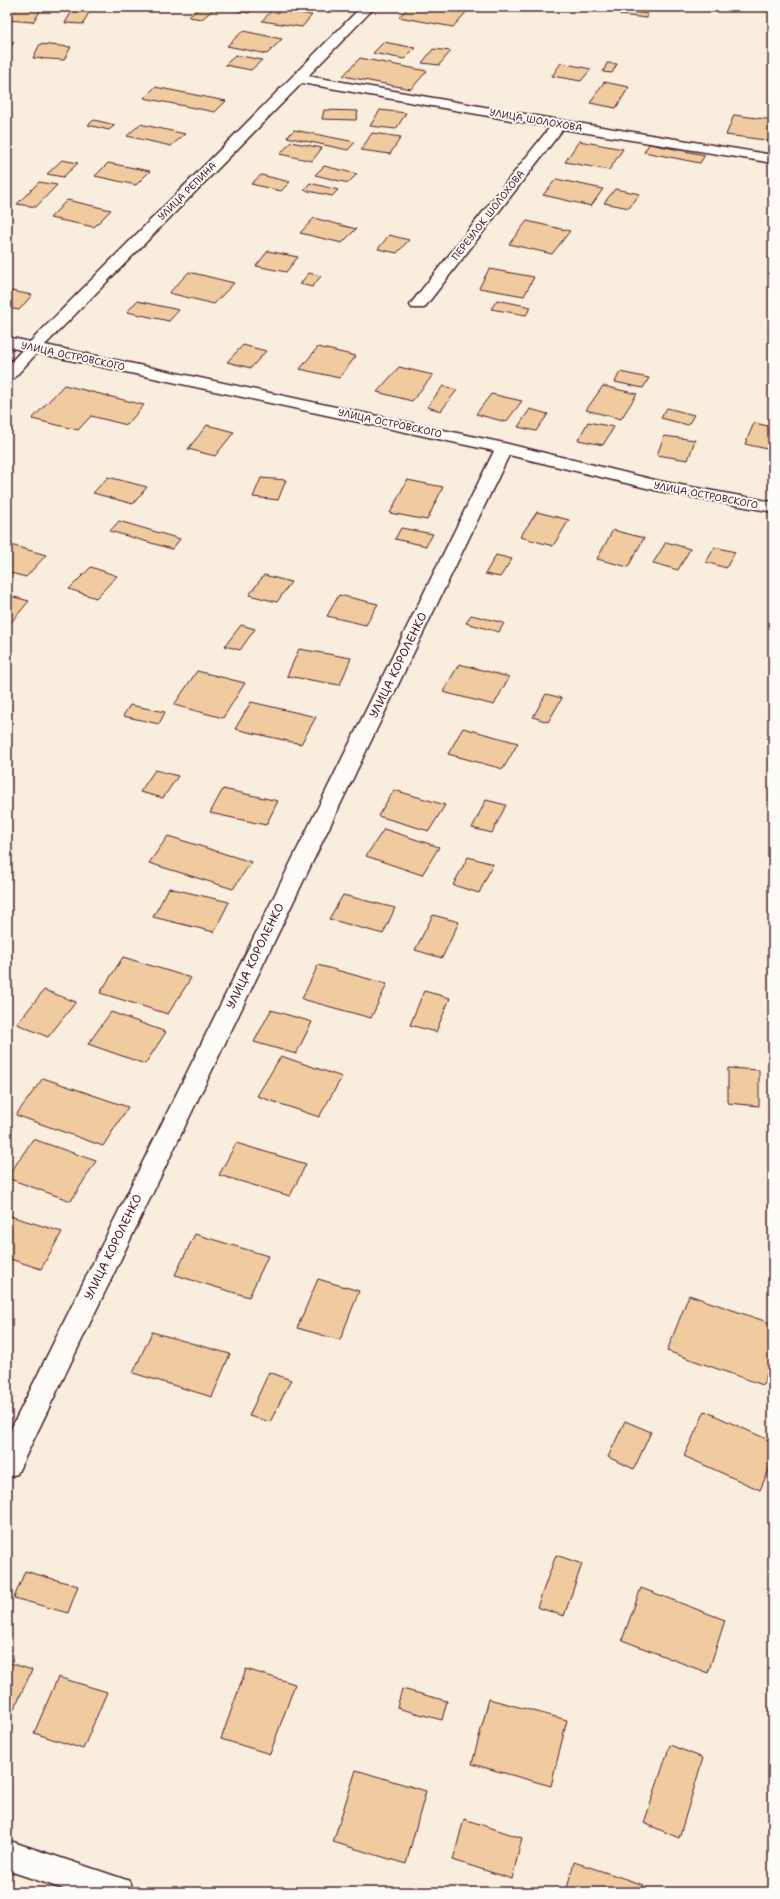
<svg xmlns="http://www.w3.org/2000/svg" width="780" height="1899" viewBox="0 0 780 1899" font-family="'Shantell Sans',sans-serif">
<rect width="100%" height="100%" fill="#f9eddd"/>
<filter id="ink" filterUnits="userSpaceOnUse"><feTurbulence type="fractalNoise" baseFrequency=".025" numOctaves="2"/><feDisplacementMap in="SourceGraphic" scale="8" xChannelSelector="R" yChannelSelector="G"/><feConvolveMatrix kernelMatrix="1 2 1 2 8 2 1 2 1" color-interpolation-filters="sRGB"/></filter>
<g filter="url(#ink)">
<g fill="#f0cba0" stroke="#4a1f2b">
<path d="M7 7H43L33 22 7 20Z"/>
<path d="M200 7H208L215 8 202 19 189 17Z"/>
<path d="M220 7H255L249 13Z"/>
<path d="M409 7H452L468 10 453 27 399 17Z"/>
<path d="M273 9 312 15 302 27 262 21Z"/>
<path d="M72 11 89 12 83 24 65 23Z"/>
<path d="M622 11 648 14 647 18 620 15Z"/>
<path d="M243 31 282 39 267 54 227 46Z"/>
<path d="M7 41 14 42 7 53Z"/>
<path d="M384 42 415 48 404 59 373 53Z"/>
<path d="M40 44 71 47 64 60 33 58Z"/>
<path d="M433 49 451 51 439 65 422 63Z"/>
<path d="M236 55 262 60 251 70 225 65Z"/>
<path d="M360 58 427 71 411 89 343 76Z"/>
<path d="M561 63 591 69 581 81 552 76Z"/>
<path d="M607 63 617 64 612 73 603 72Z"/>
<path d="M604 82 629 87 616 108 590 103Z"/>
<path d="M155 87 226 101 215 112 144 98Z"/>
<path d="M324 110 358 111 356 120 322 119Z"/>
<path d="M380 110 406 113 396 129 370 126Z"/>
<path d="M734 115 773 120V141L726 135Z"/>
<path d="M94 120 115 125 109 130 88 125Z"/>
<path d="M140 124 185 134 171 146 127 136Z"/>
<path d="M294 130 355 142 348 150 287 137Z"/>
<path d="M372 133 401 137 390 154 361 150Z"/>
<path d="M579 141 623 149 609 170 565 162Z"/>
<path d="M291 142 322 148 312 161 280 154Z"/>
<path d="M649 144 705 155 700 163 644 152Z"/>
<path d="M62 160 78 163 63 177 47 174Z"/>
<path d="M108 163 150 171 136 185 95 176Z"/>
<path d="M324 166 357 174 348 183 315 175Z"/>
<path d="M261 175 290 182 281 191 251 184Z"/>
<path d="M556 179 603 189 591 206 543 195Z"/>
<path d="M39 182 57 185 36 207 17 204Z"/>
<path d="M310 183 338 190 332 196 304 190Z"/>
<path d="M615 189 640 194 629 208 604 203Z"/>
<path d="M67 200 111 210 94 227 50 218Z"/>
<path d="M314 218 356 229 342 243 300 233Z"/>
<path d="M527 221 570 231 552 254 509 244Z"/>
<path d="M389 235 409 240 397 253 378 249Z"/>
<path d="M268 251 298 257 286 272 256 266Z"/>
<path d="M489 269 534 277 524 296 479 288Z"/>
<path d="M189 272 234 283 214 304 169 293Z"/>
<path d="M309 273 321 276 312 287 300 284Z"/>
<path d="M7 290 32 295 19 310 7 308Z"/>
<path d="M497 300 531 307 526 315 491 309Z"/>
<path d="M137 301 179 310 169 321 127 312Z"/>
<path d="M243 345 266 351 251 368 227 362Z"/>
<path d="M318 347 356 356 339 378 300 369Z"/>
<path d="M399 367 433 375 412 401 377 392Z"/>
<path d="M620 372 649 378 643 388 615 382Z"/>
<path d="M64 385 144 405 127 425 91 416 78 430 32 419Z"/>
<path d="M443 386 457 390 441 411 427 407Z"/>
<path d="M603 386 637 394 621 419 586 410Z"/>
<path d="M491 394 522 401 506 422 476 414Z"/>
<path d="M667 408 694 415 688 425 661 418Z"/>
<path d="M530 409 548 414 536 431 518 427Z"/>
<path d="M588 422 614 427 603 445 578 440Z"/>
<path d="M754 423 773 427V435L767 449 745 444Z"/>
<path d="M207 425 234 432 215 456 188 449Z"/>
<path d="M664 436 695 440 688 460 657 455Z"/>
<path d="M108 477 147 487 133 504 93 493Z"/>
<path d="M261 478 286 480 278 500 253 497Z"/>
<path d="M407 480 443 487 427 520 390 513Z"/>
<path d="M537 512 569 520 553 546 520 537Z"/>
<path d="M119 521 180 539 172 549 110 531Z"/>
<path d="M401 528 433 534 426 546 395 539Z"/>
<path d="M613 530 644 538 628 567 597 559Z"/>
<path d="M666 542 690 549 678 570 653 563Z"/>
<path d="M7 544 46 555 26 577 7 572Z"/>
<path d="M715 547 735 552 726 568 706 562Z"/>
<path d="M496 555 512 559 500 577 485 574Z"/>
<path d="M91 567 117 576 96 598 69 589Z"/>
<path d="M264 575 291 582 277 602 249 595Z"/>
<path d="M7 595 29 601 7 627Z"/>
<path d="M339 595 378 604 366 625 327 616Z"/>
<path d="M471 615 504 623 499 632 466 623Z"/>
<path d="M241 625 255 629 240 650 225 646Z"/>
<path d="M299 649 351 658 340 685 287 676Z"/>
<path d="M459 664 509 677 494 705 443 692Z"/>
<path d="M197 671 245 683 223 718 174 705Z"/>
<path d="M546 694 562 698 548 722 533 717Z"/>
<path d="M251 702 316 717 301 744 235 729Z"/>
<path d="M130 705 165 712 159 724 123 716Z"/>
<path d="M463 728 518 743 503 769 448 754Z"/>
<path d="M155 770 178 776 163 798 140 792Z"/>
<path d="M223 789 278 801 266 825 210 813Z"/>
<path d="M394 790 445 805 429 831 378 816Z"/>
<path d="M486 800 506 805 492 833 472 828Z"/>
<path d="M384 829 439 847 422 875 366 856Z"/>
<path d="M168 836 251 862 233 889 149 863Z"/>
<path d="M468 857 493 864 479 893 453 885Z"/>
<path d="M169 888 229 902 214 932 153 917Z"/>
<path d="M343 895 395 908 383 934 329 919Z"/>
<path d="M433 915 459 922 442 958 415 950Z"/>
<path d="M123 957 191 978 168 1014 100 993Z"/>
<path d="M318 965 387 984 371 1018 302 999Z"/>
<path d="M44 990 76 1002 48 1037 17 1024Z"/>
<path d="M424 991 450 998 436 1032 410 1025Z"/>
<path d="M271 1010 312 1022 296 1054 254 1042Z"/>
<path d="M111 1012 166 1032 145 1064 88 1044Z"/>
<path d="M281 1056 342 1077 319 1117 257 1096Z"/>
<path d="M728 1068 759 1070V1106L728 1103Z"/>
<path d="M43 1078 128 1107 103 1146 16 1115Z"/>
<path d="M33 1139 96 1161 71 1201 7 1178Z"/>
<path d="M236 1143 306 1164 290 1196 219 1175Z"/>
<path d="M7 1215 62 1232 41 1269 7 1258Z"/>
<path d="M195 1234 268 1256 249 1297 175 1275Z"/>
<path d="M318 1279 359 1291 340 1340 297 1328Z"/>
<path d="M689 1295 773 1324V1356L763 1385 667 1351Z"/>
<path d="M152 1332 230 1354 212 1397 133 1373Z"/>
<path d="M269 1372 291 1380 270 1422 249 1416Z"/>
<path d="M705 1411 773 1442V1461L760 1490 684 1456Z"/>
<path d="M625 1421 651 1432 634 1469 608 1457Z"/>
<path d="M556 1555 582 1564 564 1616 537 1607Z"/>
<path d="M25 1571 78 1586 68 1613 14 1598Z"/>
<path d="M641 1588 725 1620 708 1673 622 1640Z"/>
<path d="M7 1662 32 1670 7 1724Z"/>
<path d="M246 1669 295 1684 270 1754 221 1739Z"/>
<path d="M58 1677 107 1692 83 1749 34 1733Z"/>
<path d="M402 1689 447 1701 442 1720 397 1708Z"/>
<path d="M489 1699 567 1720 551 1786 472 1764Z"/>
<path d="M670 1745 703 1758 679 1838 644 1823Z"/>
<path d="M356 1770 426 1791 406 1864 333 1842Z"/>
<path d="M464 1819 522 1838 512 1879 453 1860Z"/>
<path d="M574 1862 644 1885 643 1892H566Z"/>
</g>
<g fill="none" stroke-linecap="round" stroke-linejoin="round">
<g stroke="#4a1f2b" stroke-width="3">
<g id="street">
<path d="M361 7H375L308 76 559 120 773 155V163L563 129 424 308H412L410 305 412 302 550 127 302 83 45 345 504 443 659 481 773 502V512L659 491 509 455 17 1474 7 1477V1437L494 451 37 353 13 379 7 380V366L22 350 7 347V337L30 342Z"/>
<path d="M7 1840 118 1877 129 1881 133 1892H72L7 1870Z"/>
</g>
</g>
<use href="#street" fill="#fdfcf7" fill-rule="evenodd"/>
</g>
</g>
<g text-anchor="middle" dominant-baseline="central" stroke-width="4" stroke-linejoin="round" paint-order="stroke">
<g font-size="10" fill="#4a1f2b" stroke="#fdfcf7">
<text transform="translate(536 120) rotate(10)">УЛИЦА ШОЛОХОВА</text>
<text transform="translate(187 191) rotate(-45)">УЛИЦА РЕПИНА</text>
<text transform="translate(488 215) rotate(-52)">ПЕРЕУЛОК ШОЛОХОВА</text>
<text transform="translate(73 356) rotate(12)">УЛИЦА ОСТРОВСКОГО</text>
<text transform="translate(390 423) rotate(12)">УЛИЦА ОСТРОВСКОГО</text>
<text transform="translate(706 495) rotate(11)">УЛИЦА ОСТРОВСКОГО</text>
</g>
<g font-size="12" fill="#4a1f2b" stroke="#fdfcf7">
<text transform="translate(398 665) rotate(-64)">УЛИЦА КОРОЛЕНКО</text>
<text transform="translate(255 956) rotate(-64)">УЛИЦА КОРОЛЕНКО</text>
<text transform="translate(113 1247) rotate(-64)">УЛИЦА КОРОЛЕНКО</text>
</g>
</g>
<rect width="780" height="1899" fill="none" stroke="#fdfcf7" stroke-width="24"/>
<rect x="12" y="12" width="756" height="1875" fill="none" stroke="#4a1f2b" stroke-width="1.5" filter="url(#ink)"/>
</svg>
